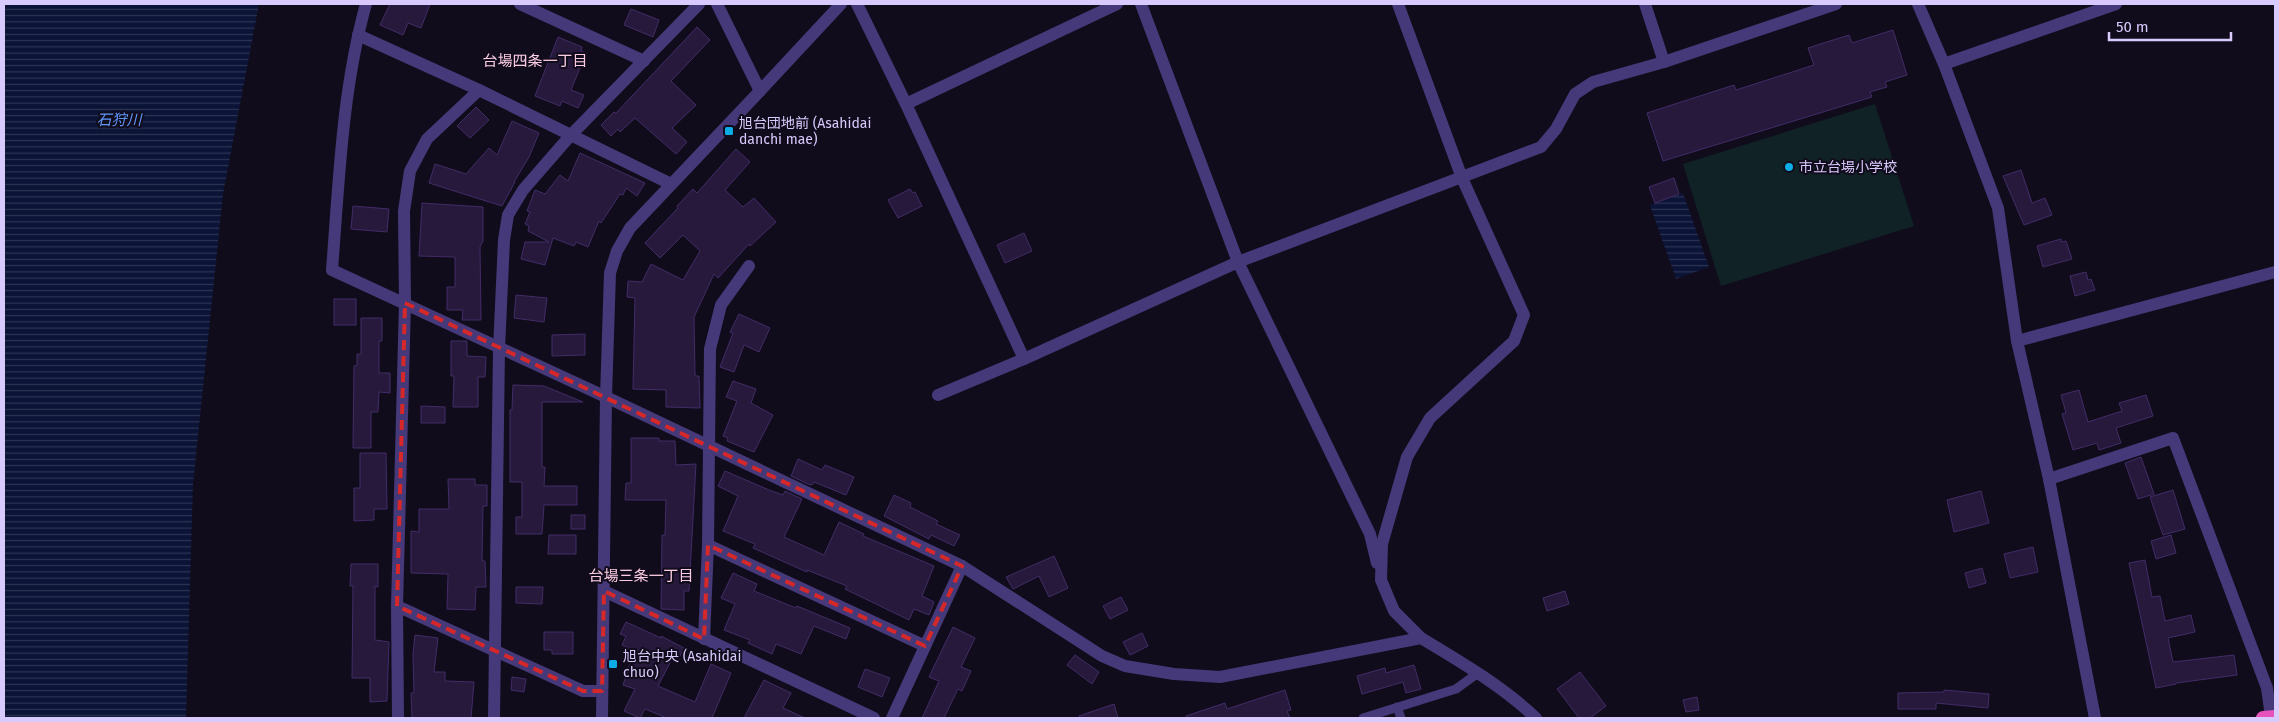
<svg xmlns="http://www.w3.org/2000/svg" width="2279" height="722" viewBox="0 0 2279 722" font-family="'Fira Sans','Noto Sans JP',sans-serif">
<defs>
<pattern id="water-rules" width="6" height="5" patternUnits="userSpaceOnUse" patternTransform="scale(1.25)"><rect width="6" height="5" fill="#0b1336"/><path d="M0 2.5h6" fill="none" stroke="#2e3454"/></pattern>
</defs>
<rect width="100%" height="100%" fill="#110c1c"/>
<path fill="#102225" d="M1875 104 1914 226 1721 286 1683 164Z"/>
<g fill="url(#water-rules)">
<path d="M4 4H259L223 194 193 484 186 718H4Z"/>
<path d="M1683 193 1709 267 1676 279 1650 205Z"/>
</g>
<g fill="#26193c" stroke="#422c67">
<path d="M390 4H430L421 28 408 23 403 35 380 25Z"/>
<path d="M631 9 659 20 653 37 624 25Z"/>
<path d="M697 27 710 40 671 81 696 105 672 128 687 142 676 154 635 118 620 132 618 129 611 136 601 125 614 112 616 113Z"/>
<path d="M1893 30 1907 75 1885 82 1887 87 1870 92 1872 97 1663 161 1647 113 1734 85 1736 90 1814 65 1808 48 1849 35 1852 43Z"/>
<path d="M558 37 582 47 581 51 586 53 571 90 584 95 578 108 562 101 560 106 535 96Z"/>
<path d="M476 107 489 120 470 138 457 126Z"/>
<path d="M512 121 539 133 529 157 514 182H515L502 206 429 183 435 164 466 174 489 148 497 155Z"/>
<path d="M736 149 750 162 725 190 743 207 754 198 776 222 750 246 749 244 718 278 714 274 694 317 695 376H699L700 408 666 407V390L633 389 635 298 627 297 628 281 642 282 651 264 683 280 700 251 683 235 660 258 645 243 678 208 677 206 693 189 697 193Z"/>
<path d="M580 153 645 183 637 196 626 188 623 195 620 194 601 223 599 221 588 247 576 242 574 246 553 238 545 265 521 259 525 242H549L528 231 529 226 525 224 530 212 527 211 535 190 545 194 560 175 568 181Z"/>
<path d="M2021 170 2032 203 2045 198 2052 215 2024 225 2003 176Z"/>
<path d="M1674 178 1679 194 1655 203 1649 187Z"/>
<path d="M910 189 913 193 915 192 922 206 898 218 888 200Z"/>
<path d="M422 203 483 207V241L480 247 481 320H462L463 310H447V287H455V257L419 256Z"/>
<path d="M353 206 389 209 387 232 351 229Z"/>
<path d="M1024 233 1032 251 1005 263 997 245Z"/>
<path d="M2061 239V242L2066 241 2072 259 2043 267 2037 246Z"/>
<path d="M2086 272 2088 280 2091 279 2095 290 2075 296 2070 276Z"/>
<path d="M516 295 547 298 544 322 514 318Z"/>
<rect x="334" y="299" width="22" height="26"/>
<path d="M739 314 770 328 759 352 744 345 734 372 720 367 733 333 730 332Z"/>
<path d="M361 318H382V341H379V373H390V393L379 392 378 412H371V448H353L354 366 357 365V354H361Z"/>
<path d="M585 334V355L552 356V335Z"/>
<path d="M451 341H467V356L486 357 485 377H478V407H453L454 376H451Z"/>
<path d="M733 381 756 389 751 403 773 415 754 452 727 441 728 438 723 436 737 401 726 397Z"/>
<path d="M513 385 544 386 583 402H542V467H545L544 486H577V505H544L542 534H516V517H522V482H510V410H512Z"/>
<path d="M2079 390 2088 422 2122 411 2119 403 2146 395 2153 416 2116 428 2121 443 2099 450 2097 443 2073 450 2062 414 2066 413 2061 395Z"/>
<path d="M421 406 445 407V423H421Z"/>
<path d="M631 438H659V441H675L676 465 696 464 689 591H684V610L661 609 662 535H665L666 500H625L626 483H631Z"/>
<path d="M360 453H386L387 509H374V520L354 521V488H360Z"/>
<path d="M2141 457 2154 494 2138 499 2125 463Z"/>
<path d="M798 459 822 470 825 465 854 477 846 495 814 482 812 485 808 484 791 476Z"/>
<path d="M725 471 769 490 783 495 785 491 802 499 784 537 824 555 839 522 864 534 863 536 934 566 922 596 934 602 929 615 914 609 909 620 845 589 847 586 807 570V572L753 548 755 544 723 531 738 496 718 486Z"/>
<path d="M448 479H475V485H487V506H483L482 561H485L486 587H476L475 610 447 609 448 574 411 573V531L419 532V509H449Z"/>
<path d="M2173 490 2185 529 2163 535 2150 497Z"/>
<path d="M1981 491 1989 523 1954 532 1947 500Z"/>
<path d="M894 495 911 503 910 507 938 521 936 524 960 535 954 546 931 535 929 539 884 516Z"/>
<rect x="571" y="515" width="14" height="14"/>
<path d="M549 535H576V554H548Z"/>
<path d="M2171 535 2176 553 2156 559 2151 541Z"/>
<path d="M2033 547 2038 572 2010 578 2004 554Z"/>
<path d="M1054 556 1068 588 1049 597 1039 576 1013 589 1006 577Z"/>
<path d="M2145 560 2152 597 2160 596 2165 621 2191 615 2195 632 2168 638 2173 662 2234 655 2237 675 2176 683V684L2156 688 2129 563Z"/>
<path d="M351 564H378V587L375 586V640L389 642 387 701 370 702V678H352L353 586H350Z"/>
<path d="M1982 568 1986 583 1969 588 1965 573Z"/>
<path d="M733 573 757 584 754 591 796 608 797 606 850 628 846 639 814 626 801 654 776 644 772 654 748 643 750 640 724 630 735 604 721 598Z"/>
<path d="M516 587H543L542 604 516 603Z"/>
<path d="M1565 591 1569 604 1547 611 1543 598Z"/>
<path d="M1121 597 1128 610 1110 619 1103 606Z"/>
<path d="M626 622 661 638V636L684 648 678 660 673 657 658 686 695 702 711 664 731 673 712 718H667L645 709 640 718 624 711 635 689 623 685 634 651 622 645 626 636 620 634Z"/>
<path d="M953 627 975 638 961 667 971 671 962 691 958 689 944 718H922L939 681 929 677Z"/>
<path d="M544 632H573V654H552V650H544Z"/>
<path d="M1142 633 1148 646 1130 655 1123 642Z"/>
<path d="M415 635 438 638 434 672H445V681L474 682 471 718H412L411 693H414L413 654Z"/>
<path d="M1075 655 1099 672 1092 684 1067 665Z"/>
<path d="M1414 665 1421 689 1406 693 1403 682 1362 694 1357 676 1385 668 1386 673Z"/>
<path d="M865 669 890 678 882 697 858 687Z"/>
<path d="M1580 672 1606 706 1590 718H1579L1557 689Z"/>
<path d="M512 677 526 679 524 692 511 690Z"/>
<path d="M764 680 791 693 783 708 805 718H744Z"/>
<path d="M1285 690 1291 710 1287 711 1290 718H1186V716L1225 703 1227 709Z"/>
<path d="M1944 690 1989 694 1988 708 1936 703V709H1898V693L1944 692Z"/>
<path d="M1697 697 1699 710 1686 712 1683 700Z"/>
<path d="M1114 704 1118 718H1080L1079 716Z"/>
</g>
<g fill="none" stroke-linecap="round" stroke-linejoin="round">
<g stroke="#463979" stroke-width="9">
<path d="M1397 707 1401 718"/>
<path d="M1363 718 1456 689 1478 673"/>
</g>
<g stroke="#463979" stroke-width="12">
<path d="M366 4C342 90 339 181 332 270L606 397 962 566 1102 656 1125 666 1174 674 1220 677 1421 638C1461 662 1502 686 1536 718"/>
<path d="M520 4 644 61"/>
<path d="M717 4 760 91 841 4"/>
<path d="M857 4 906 104 1024 359"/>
<path d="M1141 4 1238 262 1370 534 1377 563"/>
<path d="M1398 4 1462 178 1524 315 1514 341 1430 418 1407 457 1382 544 1381 580 1394 611 1421 638"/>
<path d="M1645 4 1664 62"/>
<path d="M358 35 479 90 671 184"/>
<path d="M1944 64 2116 4"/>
<path d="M906 104 1117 4"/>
<path d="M2017 341 2275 272"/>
<path d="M938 395 1024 359 1238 262 1541 147 1556 129 1575 94 1593 82 1664 62 1836 4"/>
<path d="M2049 479 2173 438 2267 688 2271 717"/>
<path d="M708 545 925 646"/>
<path d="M604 591 874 718"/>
<path d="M397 606 583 691H602"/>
<path d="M704 639 708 545 710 349 721 305 749 266"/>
<path d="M398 718 397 606 405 303 404 211 410 171 427 139 479 90"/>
<path d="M494 718 499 349 504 240 508 215 523 190 570 136 699 4"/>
<path d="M892 718 962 566"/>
</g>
<g stroke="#463979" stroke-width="12">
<path d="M1918 4 1944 64 1998 208 2017 341 2049 479 2095 718"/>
<path d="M602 718 606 397 610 273 617 251 630 228 760 91"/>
</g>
<path stroke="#e651bb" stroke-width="14" d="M2263 718 2275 717"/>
</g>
<path fill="none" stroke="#d62828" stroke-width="4" stroke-dasharray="10 6" stroke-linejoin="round" d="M405 303 962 566 925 646 708 545 704 639 604 591 602 691H583L397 606Z"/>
<g fill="#0cace6" stroke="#110c1c" stroke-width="2">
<rect x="724" y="126" width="10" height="10" rx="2.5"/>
<circle cx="1789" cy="167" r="5"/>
<rect x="608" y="659" width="10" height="10" rx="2.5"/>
</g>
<g text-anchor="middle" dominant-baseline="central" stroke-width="4" stroke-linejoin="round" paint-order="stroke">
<g font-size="14" fill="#d8cafc" stroke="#110c1c" text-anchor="start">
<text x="739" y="123">旭台団地前 (Asahidai<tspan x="739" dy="16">danchi mae)</tspan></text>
<text x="1799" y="167">市立台場小学校</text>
<text x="623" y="656">旭台中央 (Asahidai<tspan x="623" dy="16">chuo)</tspan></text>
</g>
<g font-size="15" fill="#fccce2" stroke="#110c1c">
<text x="535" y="61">台場四条一丁目</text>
<text x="641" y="576">台場三条一丁目</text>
</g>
<g font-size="15" font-style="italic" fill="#5d96f7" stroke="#110c1c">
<text x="119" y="120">石狩川</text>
</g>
</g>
<rect width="2279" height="722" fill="none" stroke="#d8cafc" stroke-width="10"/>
<path d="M2109 32v8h122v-8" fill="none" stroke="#d8cafc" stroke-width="2.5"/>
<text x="2116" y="32" font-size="15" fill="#d8cafc" stroke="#110c1c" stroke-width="4" paint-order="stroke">50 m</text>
</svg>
